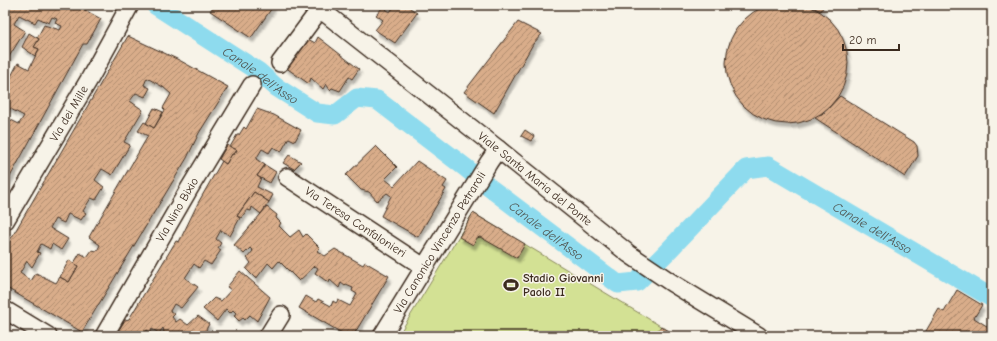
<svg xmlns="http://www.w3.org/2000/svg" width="997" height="341" viewBox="0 0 997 341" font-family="'Comic Neue',sans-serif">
<defs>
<pattern id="building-hatch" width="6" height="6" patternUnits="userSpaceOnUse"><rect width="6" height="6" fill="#d9ad8a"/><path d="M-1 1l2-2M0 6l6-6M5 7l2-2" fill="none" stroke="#b18d70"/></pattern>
<filter id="shadow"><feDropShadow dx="2.5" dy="4.5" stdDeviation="1" flood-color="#0004"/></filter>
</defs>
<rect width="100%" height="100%" fill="#f7f3e8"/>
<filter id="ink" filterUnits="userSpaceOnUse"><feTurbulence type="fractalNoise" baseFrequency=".025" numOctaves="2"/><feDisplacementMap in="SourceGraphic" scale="8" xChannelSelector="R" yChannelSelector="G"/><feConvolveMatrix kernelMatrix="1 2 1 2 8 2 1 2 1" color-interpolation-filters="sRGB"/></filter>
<g filter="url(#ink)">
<path fill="#d3e194" stroke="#878659" d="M473 213 677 336H398Z"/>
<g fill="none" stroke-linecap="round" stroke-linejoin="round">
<path stroke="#8edbee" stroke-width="19" id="s1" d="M155 5 259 72 276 87 317 113 335 115 357 98 377 100 466 168 490 188 618 284 637 282 667 252 746 169 768 166 992 298"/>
</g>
<g fill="url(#building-hatch)" stroke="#3b2a1e" fill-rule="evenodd" filter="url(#shadow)">
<circle cx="787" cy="63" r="61"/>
<path d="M5 5H76L101 19 87 44H83L5 186V117L19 124 24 116 5 106V88L18 63 29 69 39 49 34 47 39 39 37 38 44 25 60 30 62 26 55 23 57 19 52 17 49 23 38 18 35 23 19 15 14 24 25 31 7 60 5 57Z"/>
<path d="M211 5H274L251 38 210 11 213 7Z"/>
<path d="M395 5H406L417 13 395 43 375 30 383 20 376 15 383 7 390 12Z"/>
<path d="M808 5H824L821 11Z"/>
<path d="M518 22 542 34 533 44 494 113 464 92Z"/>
<path d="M29 33 39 39 34 47 39 49 35 56 22 47Z"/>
<path d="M128 36 179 60 228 87 199 133 187 158 82 332 5 287V249ZM147 78 163 87 171 94 163 108 165 110 154 128 144 122 138 131 148 136 89 237 100 245 97 251 92 250 87 257 80 253 74 263 78 266 69 282 60 277 56 283 36 273 31 281 20 273 27 261 32 267 40 253 37 252 41 244 50 249 52 244 61 250 68 239 50 228 55 219 64 223 68 214 81 220 86 213 83 211 91 198 96 200 104 187 95 180 102 169 112 175 130 145 124 142 143 110 130 101 136 93 145 97 150 88 144 85Z"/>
<path d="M318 37 359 69 352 79 349 77 340 91 332 88 330 90 326 84 323 89 311 78 309 84 285 67 291 57 294 59 308 39 315 43Z"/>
<path d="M840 96 914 142 917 146 918 156 905 177 815 118 825 112Z"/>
<path d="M154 108 163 112 154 128 146 123Z"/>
<path d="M257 109 274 115 301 130 295 141 289 138 281 152 273 147 269 153 262 149 256 159 265 165 257 176 261 178 257 187 273 195 269 202 254 192 237 216 240 218 230 236 221 230 216 239 221 243 218 248 221 250 211 265 204 261 199 268 194 264 185 278 198 287 181 308 174 304 170 311 175 314 172 317 176 322 180 319 188 325 198 316 209 324 203 336H165L163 328 159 333 152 329 150 332 147 330 145 336H115L125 320 129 319 176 241 179 242 198 203 222 161 226 164 232 154H234L237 150 230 147 237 135H239L244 127 246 129Z"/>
<path d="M525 130 534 136 531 141 521 136Z"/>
<path d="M227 145 237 150 234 154H232L226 164 219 159Z"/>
<path d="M376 146 397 167 385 179 394 186 417 161 447 181 443 187 446 189 418 237 381 216 391 196 387 193 377 201 369 192 361 190 346 175Z"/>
<path d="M289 155 301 162 294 169 283 163Z"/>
<path d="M265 165 276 172 270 183 257 176Z"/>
<path d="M254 192 269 202 261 214 252 207 251 211 247 210 241 218 237 216Z"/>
<path d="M267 207 277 215 276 218 281 223 279 226 290 237 299 230 303 237 306 234 320 248 317 251 325 256 335 249 363 265 365 262 389 276 353 336H347L299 308 306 296 316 302 318 299 331 306 333 301 336 303 338 300 350 306 357 294 352 291 353 288 346 285 345 286 341 283 339 288 330 280 329 283 315 273 318 268 315 266 299 281 279 261 273 268 268 263 256 279 246 269 251 263 247 258 253 251 250 248 244 254 234 245Z"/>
<path d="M473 213 525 244 517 258 480 237 477 238 473 245 459 237Z"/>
<path d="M69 260 78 266 69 282 60 277Z"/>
<path d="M240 271 270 297 257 321 250 315 245 320 243 318 239 321 234 316 236 313 233 310 230 313 226 309 217 321 203 309 214 298 221 301 231 290 227 287Z"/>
<path d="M957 290 982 305 974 318 990 328 985 336H923L939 309 944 312Z"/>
<path d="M661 326 677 336H654Z"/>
</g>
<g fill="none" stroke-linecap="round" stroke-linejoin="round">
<g stroke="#3b2a1e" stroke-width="20">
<g id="minor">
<path id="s2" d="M320 9 498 149 629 254 672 283 759 336"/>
<path d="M280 63 323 5"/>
<path id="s3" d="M287 177 424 267"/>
<path id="s4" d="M5 221 90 78 130 5"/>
<path d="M5 310 48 336"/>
<path id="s5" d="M104 336 189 189 252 85"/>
<path d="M268 336 281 315"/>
<path id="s6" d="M382 336 489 162 498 149"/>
</g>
</g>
<use href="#minor" stroke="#f7f3e8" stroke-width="17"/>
</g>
</g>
<defs>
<g id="stadium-bare" transform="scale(1.2)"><path d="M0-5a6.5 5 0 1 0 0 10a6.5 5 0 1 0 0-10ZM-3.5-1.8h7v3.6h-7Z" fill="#3b2a1e" stroke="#f7f3e8" stroke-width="2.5" paint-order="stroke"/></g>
</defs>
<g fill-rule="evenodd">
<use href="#stadium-bare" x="511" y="285"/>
</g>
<g text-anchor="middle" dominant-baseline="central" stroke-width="3" stroke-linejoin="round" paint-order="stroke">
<g font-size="12" fill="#3b2a1e" stroke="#f7f3e8">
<text stroke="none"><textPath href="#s4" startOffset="125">Via dei Mille</textPath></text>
<text stroke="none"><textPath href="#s2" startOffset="274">Viale Santa Maria del Ponte</textPath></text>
<text stroke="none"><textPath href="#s5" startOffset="146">Via Nino Bixio</textPath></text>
<text stroke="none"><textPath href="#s3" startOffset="82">Via Teresa Confalonieri</textPath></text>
<text stroke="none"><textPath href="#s6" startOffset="110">Via Canonico Vincenzo Petraroli</textPath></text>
</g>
<g font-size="12" font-weight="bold" fill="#3b2a1e" stroke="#f7f3e8" text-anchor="start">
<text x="523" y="278">Stadio Giovanni<tspan x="523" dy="14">Paolo II</tspan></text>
</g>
<g font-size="13" font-style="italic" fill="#505652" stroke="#f7f3e8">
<text stroke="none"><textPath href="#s1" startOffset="127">Canale dell'Asso</textPath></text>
<text stroke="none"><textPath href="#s1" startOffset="884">Canale dell'Asso</textPath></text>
<text stroke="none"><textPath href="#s1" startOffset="475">Canale dell'Asso</textPath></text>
</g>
</g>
<rect width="997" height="341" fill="none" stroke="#f7f3e8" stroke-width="20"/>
<rect x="10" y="10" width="977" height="321" fill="none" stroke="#3b2a1e" stroke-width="1.5" filter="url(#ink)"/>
<path d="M843 44v6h56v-6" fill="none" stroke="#3b2a1e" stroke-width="2"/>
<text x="849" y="44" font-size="12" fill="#3b2a1e" stroke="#f7f3e8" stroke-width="3" paint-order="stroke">20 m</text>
</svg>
